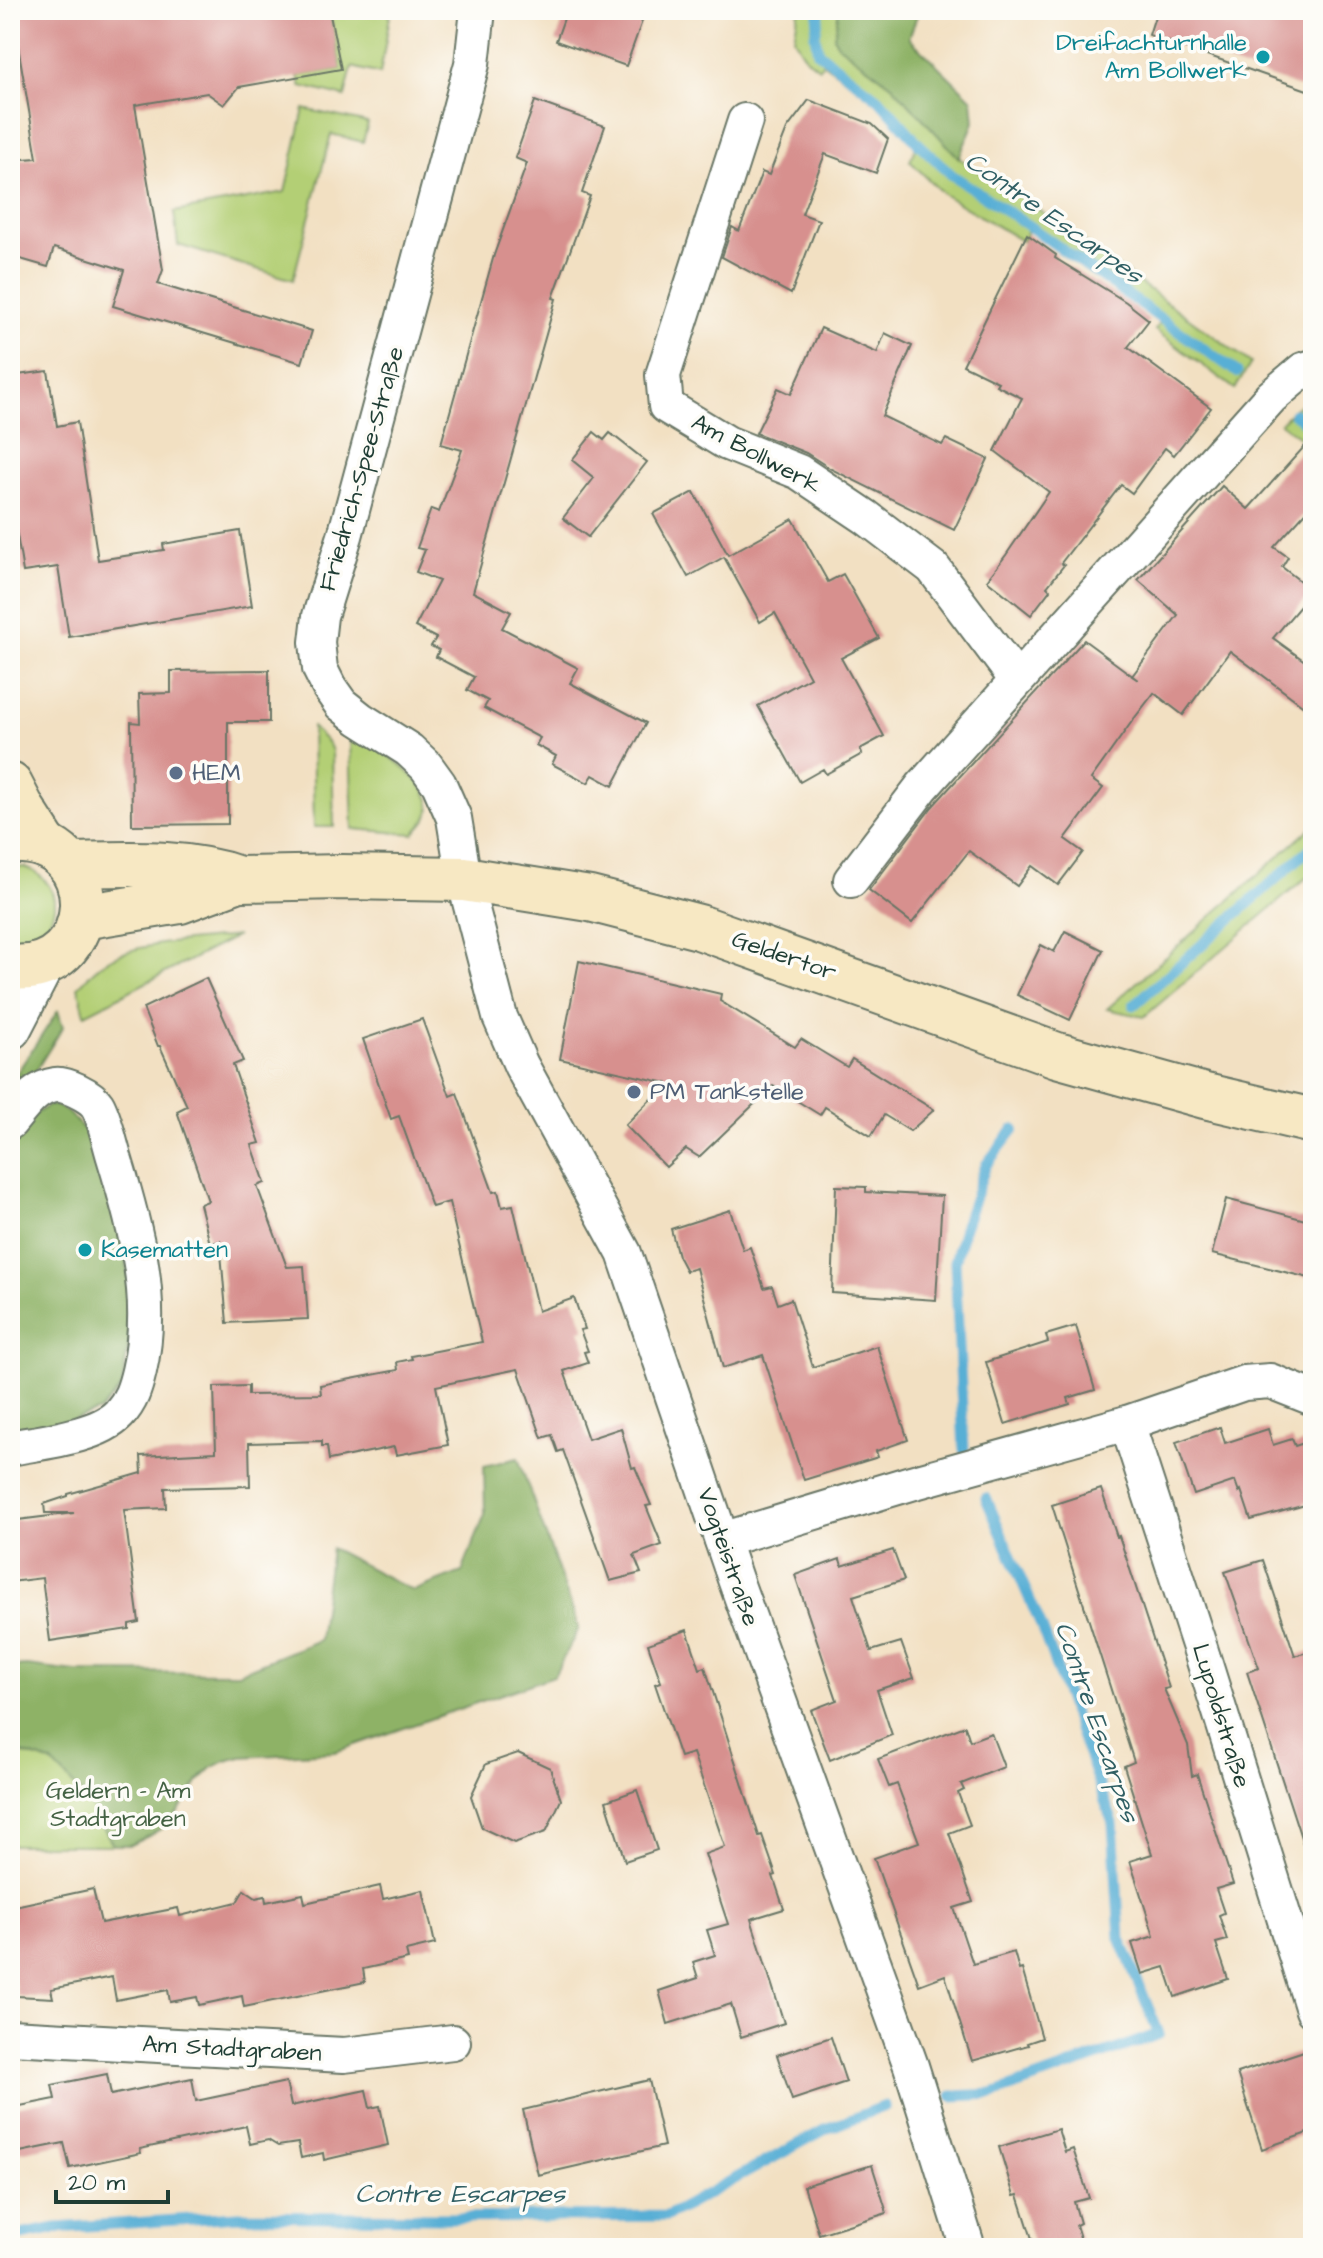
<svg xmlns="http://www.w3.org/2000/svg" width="1323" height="2258" viewBox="0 0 1323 2258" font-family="'Architects Daughter',sans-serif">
<rect width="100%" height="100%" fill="#fdfcf7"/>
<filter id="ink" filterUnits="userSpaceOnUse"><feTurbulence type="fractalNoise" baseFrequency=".0125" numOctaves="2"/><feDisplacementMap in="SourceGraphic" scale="16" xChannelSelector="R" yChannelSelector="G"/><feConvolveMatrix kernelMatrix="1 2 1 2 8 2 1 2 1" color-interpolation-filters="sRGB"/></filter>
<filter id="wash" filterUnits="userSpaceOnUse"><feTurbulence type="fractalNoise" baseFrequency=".006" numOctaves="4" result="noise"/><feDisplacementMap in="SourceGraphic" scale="32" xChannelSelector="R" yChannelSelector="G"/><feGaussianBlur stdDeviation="1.8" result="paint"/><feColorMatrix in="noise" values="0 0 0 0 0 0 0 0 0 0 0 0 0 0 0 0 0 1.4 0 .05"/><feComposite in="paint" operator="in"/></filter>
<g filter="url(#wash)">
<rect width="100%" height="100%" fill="#f2e0c2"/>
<g fill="#b3cf75" stroke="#698654" stroke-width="2">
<path d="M329 10H391L380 74 352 67 345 97 301 86 298 76 341 69Z"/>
<path d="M799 10H839L834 37 838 45 892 85 959 158 1039 210 1251 363 1235 389 1155 330 1160 322 1029 229 1022 241 943 194 910 161 917 145 878 101 823 63 819 68 806 58 794 38Z"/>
<path d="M304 109 368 123 363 142 331 134 293 280 178 245 174 212 285 192Z"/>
<path d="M1308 400 1313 403V447L1280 423 1295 408Z"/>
<path d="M337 721C359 736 432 777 430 808 430 818 420 826 414 834L353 829 350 741Z"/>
<path d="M312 727 329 744 332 751 334 827H314Z"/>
<path d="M1313 826V872L1144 1017 1107 1009Z"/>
<path d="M24 867C75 885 55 947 10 936V868Z"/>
<path d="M237 936 85 1014 78 987C88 976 98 965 112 958 144 941 200 941 237 936Z"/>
<path d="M10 1750 66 1767 241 1757 225 1761 213 1767 193 1787 173 1819 149 1836 130 1845H10Z"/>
</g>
<g fill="#8eb266" stroke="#56784d" stroke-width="2">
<path d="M839 10H919L909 38 972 99 974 122 959 158 892 85 838 45 834 37Z"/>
<path d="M58 1011 63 1027 35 1072 10 1105V1083Z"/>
<path d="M49 1105 57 1106 66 1111 99 1144 119 1207 133 1313 122 1387 100 1411 10 1440V1141L29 1118Z"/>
<path d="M518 1458 579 1628 554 1676 335 1752 241 1757 225 1761 213 1767 202 1776 173 1819 161 1829 130 1845H113L88 1800 51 1762 10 1749V1667L27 1666 76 1672 238 1673 319 1640 331 1548 413 1591 462 1572 485 1514 484 1466Z"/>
</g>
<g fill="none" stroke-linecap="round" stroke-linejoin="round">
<g stroke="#58afd5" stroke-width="11">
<path d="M820 10 815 35 818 52 880 100 919 144 952 175 1029 226 1237 372"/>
<path d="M1294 414 1313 428"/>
<path d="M1134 1005 1313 846"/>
<path d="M964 1450 955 1262 964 1228 986 1165 1014 1129"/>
<path d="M952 2096 993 2094 1159 2034 1120 1938 1113 1823 1042 1628 986 1498"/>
<path d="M10 2237 56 2228 238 2216 441 2218 667 2216 826 2129 885 2106"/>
</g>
</g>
<g id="blocks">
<g fill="#d7908e">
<path d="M10 10H329L341 69 239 87 224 105 207 93 135 105 163 270 158 284 312 331 302 363 113 306 124 270 54 248 48 267 10 256V160L37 158 17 40 10 41Z"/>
<path d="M567 10H646L626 66 556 41Z"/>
<path d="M1157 10H1313V92L1149 35Z"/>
<path d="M809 100 872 124 888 139 876 173 825 154 802 214 819 220 791 294 722 257 732 227 739 231 762 172 769 175 787 129Z"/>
<path d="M535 101 605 126 582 193 590 196 553 298 556 299 473 592 511 612 502 628 578 668 570 683 646 723 613 786 593 775 588 783 552 764 556 756 536 745 540 738 484 708 488 701 467 690 474 677 436 657 439 650 431 646 436 638 415 627 439 581 416 572 425 550 417 548 431 509 439 512 462 450 441 444 494 255 527 163 515 158Z"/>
<path d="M1027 234 1056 255 1055 258 1126 302 1149 320 1128 347 1211 408 1174 455 1165 448 1132 493 1121 485 1061 563 1064 565 1047 587 1050 590 1031 615 987 580 1006 555 1049 492 995 451 1022 398 996 385 998 382 963 365Z"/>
<path d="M821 328 877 353 885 333 912 346 882 416 942 445 946 439 988 459 954 530 831 469 806 453 756 433 778 388 791 394Z"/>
<path d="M48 371 57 426 77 422 98 560 164 550 163 544 240 531 252 606 69 637 58 567 23 572 10 492V376Z"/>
<path d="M594 432 604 440 610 433 647 462 588 537 563 518 594 478 572 460Z"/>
<path d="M1313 437V504L1274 547 1288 557 1282 567 1313 591 1273 638 1313 667V713L1230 651 1183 715 1154 693 1133 720 1091 779 1103 788 1065 839 1083 852 1058 885 1032 866 1017 886 969 851 912 923 869 890 932 807 1084 640 1138 680 1132 676 1178 615 1138 580 1222 486 1248 509Z"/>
<path d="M694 492 728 555 793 519 828 582 843 574 879 638 841 658 884 736 860 749 862 754 826 774 823 769 800 782 758 706 810 677 775 613 760 622 724 557 688 577 653 514Z"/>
<path d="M269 670V722H228V824L132 825 131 722 140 723 139 694 171 693V671Z"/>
<path d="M1065 931 1103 950 1070 1020 1017 995 1041 945 1054 952Z"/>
<path d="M579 961 721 994 720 1001 795 1047 801 1039 847 1067 852 1059 934 1110 910 1131 884 1115 871 1136 825 1107 820 1115 773 1086 699 1157 686 1149 666 1167 625 1125 667 1083 560 1059Z"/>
<path d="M206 978 243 1061 233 1065 260 1143 252 1145 265 1183 257 1186 287 1267 304 1266 308 1319 227 1323 220 1241 210 1244 200 1204 208 1201 177 1111 187 1106 160 1046H158L143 1008Z"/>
<path d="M422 1019 450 1096 457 1093 493 1192 498 1191 502 1207 513 1205 538 1311 574 1298 585 1329 580 1330 588 1351 584 1352 588 1363 564 1371 588 1439 621 1428 632 1468 635 1467 651 1505 646 1506 662 1545 634 1555 641 1573 610 1581 563 1450 558 1452 552 1435 542 1438 518 1369 436 1386 448 1445 396 1455 394 1447 329 1460 327 1446H322V1441L249 1443 250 1486 165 1488 166 1508 124 1510 139 1622 129 1624V1629L50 1641 42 1578 10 1582V1521L74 1513H45L44 1504 68 1496V1494L142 1473 141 1456 216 1452 214 1387 248 1386V1395L321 1394 320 1385 398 1370 397 1362 412 1359 411 1356 482 1342 449 1202 432 1207 399 1116 391 1119 363 1039Z"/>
<path d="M836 1186 866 1187V1192L942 1196 936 1300 832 1293Z"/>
<path d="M1226 1199 1313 1222V1279L1212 1254Z"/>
<path d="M730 1210 743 1250 750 1247 764 1288 772 1286 778 1304 791 1299 813 1367 877 1346 908 1440 876 1451 878 1457 804 1480 763 1355 723 1368 696 1268 686 1271 678 1256 671 1229Z"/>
<path d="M1076 1326 1095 1390 1068 1398 1070 1404 1005 1424 986 1362 1048 1342 1046 1335Z"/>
<path d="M1220 1427 1225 1443 1268 1429 1273 1445 1292 1439 1295 1446 1313 1440V1500L1304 1503 1305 1505 1251 1520 1241 1490 1239 1492 1235 1481 1194 1495 1176 1442Z"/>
<path d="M1101 1489 1117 1537 1119 1536 1169 1688 1164 1689 1188 1745 1192 1776 1197 1774 1233 1884 1216 1889 1224 1913 1219 1915 1227 1940 1216 1943 1228 1979 1175 1997 1165 1967 1142 1974 1132 1943 1154 1936 1130 1861 1152 1854 1124 1766 1134 1762 1052 1505Z"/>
<path d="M893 1550 904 1580 853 1596 871 1651 901 1642 914 1678 877 1690 892 1735 830 1760 811 1710 837 1700 795 1575 840 1559 842 1566Z"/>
<path d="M1263 1560 1295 1656 1313 1650V1855L1307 1856 1247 1672 1259 1668 1225 1572Z"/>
<path d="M687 1630 700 1669 705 1667 759 1836 762 1835 776 1875 773 1876 784 1909 751 1919 784 2023 741 2037 731 2004 668 2024 659 1991 698 1978 693 1962 715 1955 707 1930 728 1924 705 1854 725 1847 693 1753 680 1757 655 1684 661 1682 648 1644Z"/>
<path d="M965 1726 970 1741 991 1733 1004 1767 961 1784 964 1790 958 1793 970 1825 949 1833 973 1902 954 1908 973 1964 1014 1952 1019 1970 1022 1969 1042 2038 1027 2043 1028 2045 972 2061 945 1975 919 1985 874 1858 919 1842 897 1784 889 1787 878 1759Z"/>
<path d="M518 1753 550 1768 561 1800 546 1832 514 1843 482 1828 471 1796 486 1764Z"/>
<path d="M637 1790 657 1850 625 1861 606 1801Z"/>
<path d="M380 1886 383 1899 423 1890 435 1944 406 1951 408 1959 363 1969 365 1982 244 2007 242 1996 199 2005 197 1997 170 2002 168 1990 116 2000 112 1977 51 1989 53 1998 17 1996 13 1976 10 1977V1907L93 1889 101 1923 178 1908 180 1916 237 1902 244 1890 256 1898 265 1896 266 1902 303 1894 305 1903Z"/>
<path d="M831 2037 846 2082 792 2100 777 2055Z"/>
<path d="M1313 2048V2131L1262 2149 1237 2073Z"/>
<path d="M107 2074 111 2095 192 2078 196 2101 286 2082 291 2106 366 2090 370 2108 380 2106 388 2145 324 2160 323 2153 301 2158 298 2143 278 2146 268 2140 250 2144 246 2126 140 2149 141 2153 70 2168 64 2143 10 2154V2108L55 2099 52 2085Z"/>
<path d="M649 2080 664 2146 538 2175 523 2110Z"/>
<path d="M1058 2129 1065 2152 1073 2149 1089 2198 1074 2202 1080 2223 1076 2225 1083 2248H1035L1018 2195 1014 2196 999 2147Z"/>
<path d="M872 2165 887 2213 819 2234 804 2186Z"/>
</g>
</g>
</g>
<g filter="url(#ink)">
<use href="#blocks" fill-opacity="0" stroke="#697666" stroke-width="2"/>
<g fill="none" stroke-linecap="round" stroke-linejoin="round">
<g stroke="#697666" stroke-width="38">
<g id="minor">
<path d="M478 10 472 64 345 536 320 616 317 642 320 669 329 687 341 704 360 719 409 750 426 766 439 784 454 818 464 879 500 1017 521 1065 624 1253 735 1579 911 2066 968 2248"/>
<path d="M745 121 663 375 666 406 727 443 799 472 866 517 933 568 1017 680"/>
<path d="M851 880 922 787 1271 397 1303 370 1313 367"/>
<path d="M10 1122C23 1107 34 1088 55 1085 66 1083 91 1096 97 1105 104 1116 110 1144 114 1157 135 1226 156 1299 139 1371 135 1388 131 1401 119 1414 97 1437 40 1442 10 1448"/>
<path d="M1127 1423 1200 1648 1313 2010"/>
<path d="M722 1540 911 1483 1127 1423 1244 1383 1270 1381 1313 1398"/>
<path d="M10 2037 344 2055 453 2042"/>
</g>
</g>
<g stroke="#697666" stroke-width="46">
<path id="tertiary" d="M10 1028 43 964"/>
</g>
<g stroke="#697666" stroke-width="48">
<g id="secondary">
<path d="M10 785 23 810 46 846"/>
<path d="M10 841C110 835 102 977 10 967"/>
<path d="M71 865C127 864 186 860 239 879"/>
<path d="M82 917 180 901 239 879 342 877 464 879 590 899 699 927 1057 1055 1205 1096 1313 1121"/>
</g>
</g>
<use href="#minor" stroke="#fff" stroke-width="34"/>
<use href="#tertiary" stroke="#fff" stroke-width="42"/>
<use href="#secondary" stroke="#f7e8c3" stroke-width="44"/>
</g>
</g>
<g fill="#0f9aa8" stroke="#fdfcf7" stroke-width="3">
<circle cx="1263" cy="57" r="8"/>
<circle cx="85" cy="1250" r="8"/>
</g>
<g fill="#5c6f8a" stroke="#fdfcf7" stroke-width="3">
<circle cx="176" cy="773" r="8"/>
<circle cx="634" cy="1092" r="8"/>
</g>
<g text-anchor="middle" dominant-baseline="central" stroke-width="7" stroke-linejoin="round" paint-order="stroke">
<g font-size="24" fill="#0d838f" stroke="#fdfcf7" text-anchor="end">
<text x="1247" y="43">Dreifachturnhalle<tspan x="1247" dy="28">Am Bollwerk</tspan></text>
<text x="101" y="1250" text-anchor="start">Kasematten</text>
</g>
<g font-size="24" fill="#1f3d34" stroke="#fdfcf7">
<text transform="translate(756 454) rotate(28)">Am Bollwerk</text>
<text transform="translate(362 469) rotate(-74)">Friedrich-Spee-Straße</text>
<text transform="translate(784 956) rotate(19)">Geldertor</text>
<text transform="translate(728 1557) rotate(71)">Vogteistraße</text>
<text transform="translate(1221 1716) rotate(73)">Lupoldstraße</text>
<text transform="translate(232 2049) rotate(3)">Am Stadtgraben</text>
</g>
<g font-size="24" fill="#4e5e75" stroke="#fdfcf7" text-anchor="start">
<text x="192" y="773">HEM</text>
<text x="650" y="1092">PM Tankstelle</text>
</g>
<g font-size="24" fill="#446244" stroke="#fdfcf7">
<text x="118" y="1791">Geldern - Am<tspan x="118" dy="28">Stadtgraben</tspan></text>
</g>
<g font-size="26" font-style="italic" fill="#305f64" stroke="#fdfcf7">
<text transform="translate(1054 218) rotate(35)">Contre Escarpes</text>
<text transform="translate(1097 1722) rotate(71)">Contre Escarpes</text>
<text x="460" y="2194">Contre Escarpes</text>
</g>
</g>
<rect width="1323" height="2258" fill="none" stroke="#fdfcf7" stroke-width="40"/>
<path d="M56 2190v12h112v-12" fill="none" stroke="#1f3d34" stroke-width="4"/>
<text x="68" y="2190" font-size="24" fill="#1f3d34" stroke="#fdfcf7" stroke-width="6" paint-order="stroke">20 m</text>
</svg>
